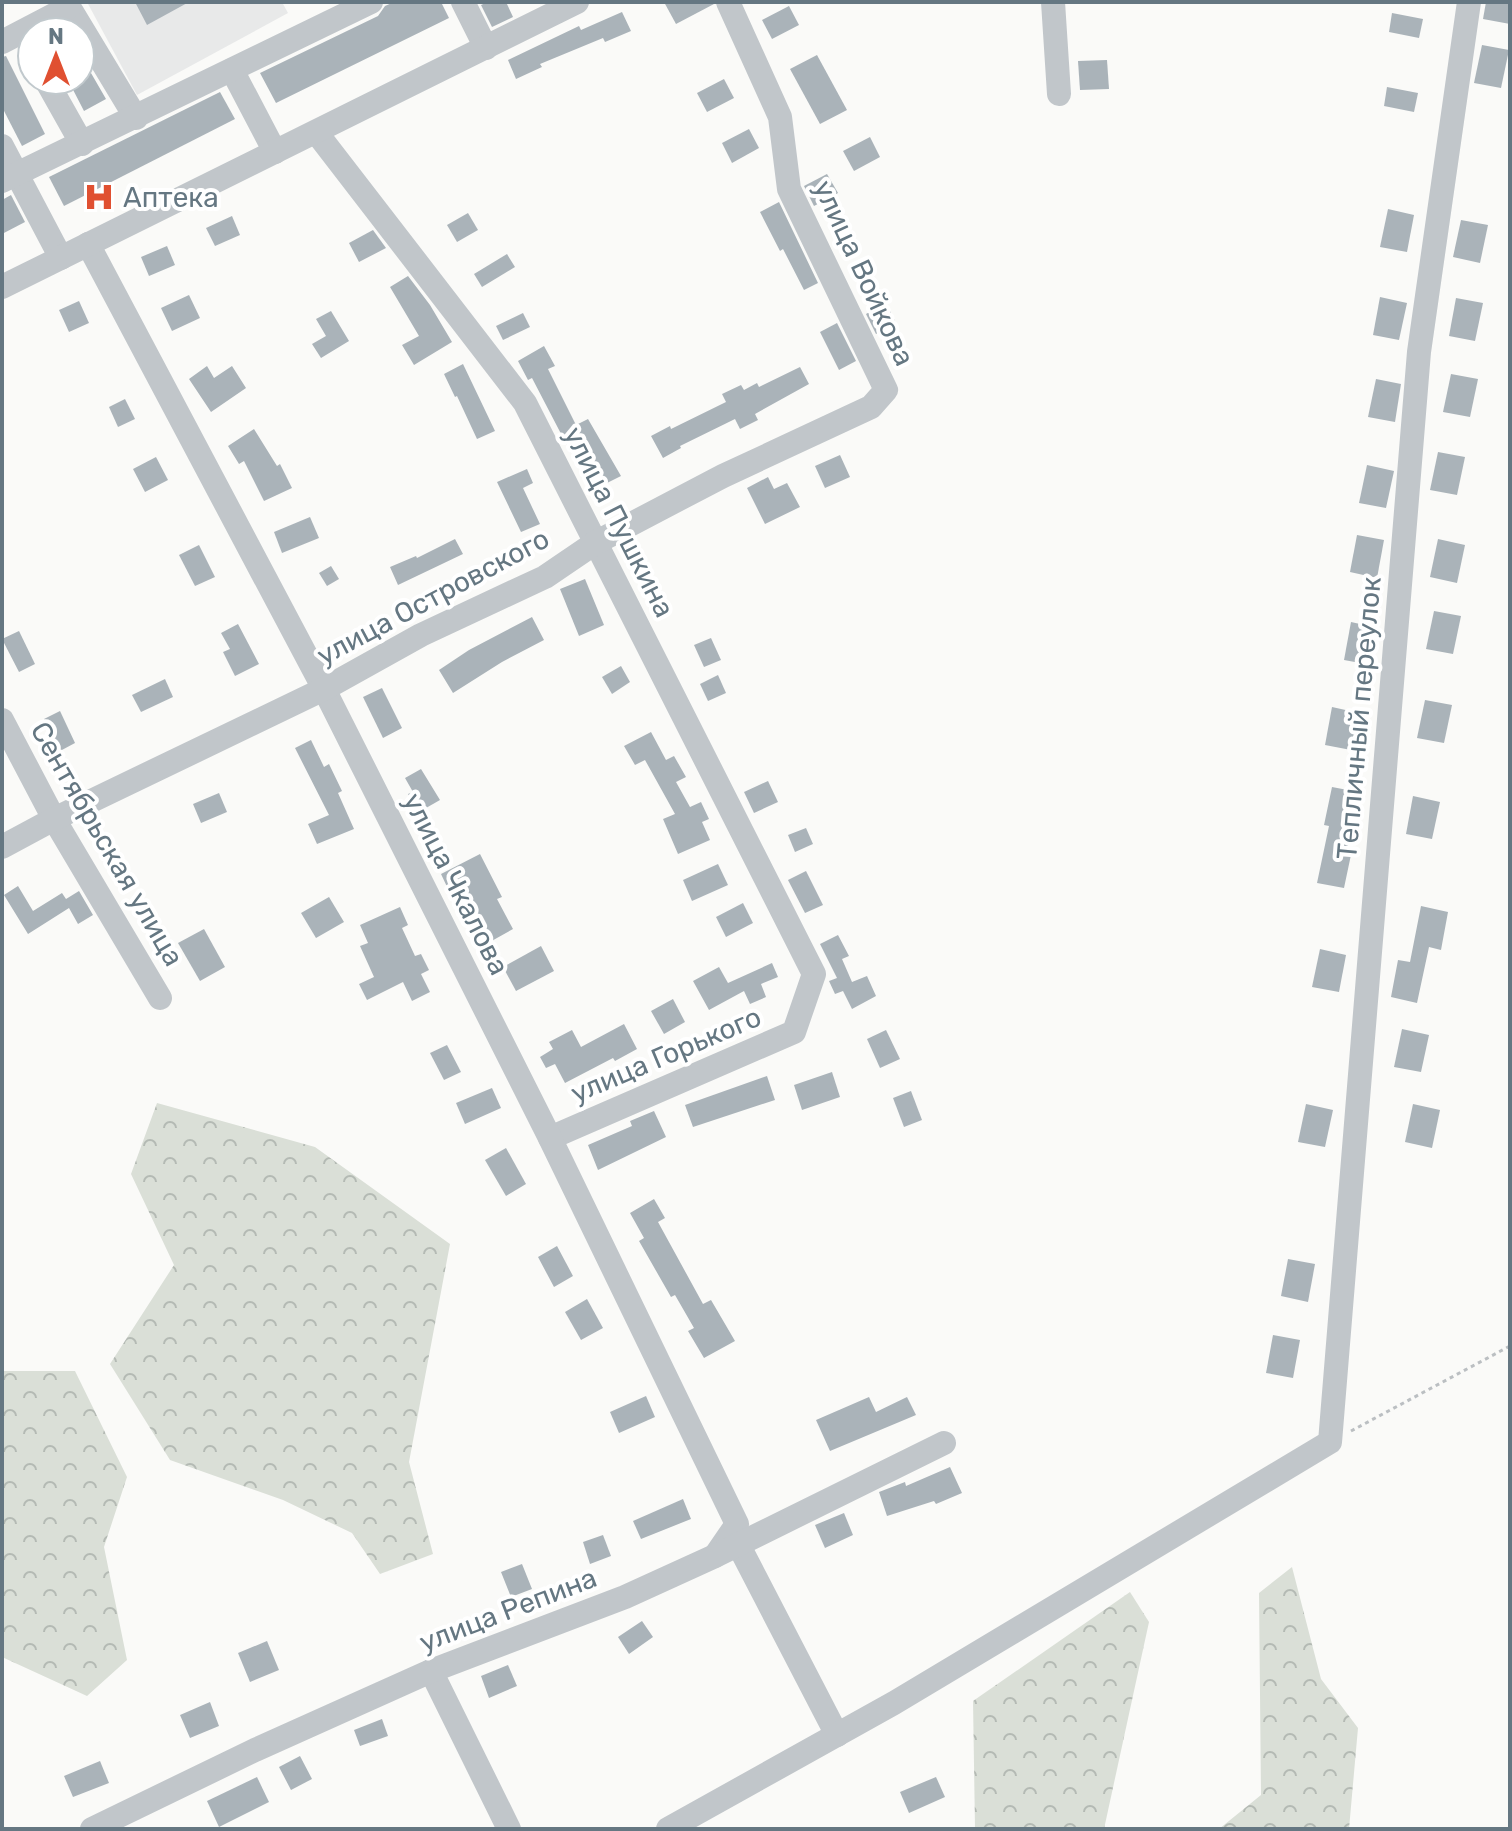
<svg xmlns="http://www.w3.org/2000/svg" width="1512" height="1831" viewBox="0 0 1512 1831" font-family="Rubik,sans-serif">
<defs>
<pattern id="forest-crowns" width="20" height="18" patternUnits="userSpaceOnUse" patternTransform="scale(2)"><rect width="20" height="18" fill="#dadfd7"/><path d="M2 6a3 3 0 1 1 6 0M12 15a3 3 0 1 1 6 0" fill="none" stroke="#b4bab4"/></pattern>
</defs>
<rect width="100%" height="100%" fill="#fafaf8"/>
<path fill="#e8e9e9" d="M87 2H282L288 13 137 95Z"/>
<g fill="url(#forest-crowns)">
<path d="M157 1103 315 1147 450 1244 409 1462 433 1554 380 1574 352 1533 283 1500 170 1460 110 1364 174 1265 131 1174Z"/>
<path d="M2 1371H75L127 1477 104 1547 127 1660 87 1696 2 1657Z"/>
<path d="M1292 1567 1321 1679 1358 1728 1349 1829H1219L1261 1795 1259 1593Z"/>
<path d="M1130 1592 1149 1622 1104 1829H975L973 1701Z"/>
</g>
<g fill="#aab3b9">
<path d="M135 2H189L147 25Z"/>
<path d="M394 2H441L449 18 276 103 260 73 378 16 385 6Z"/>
<path d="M488 2H506L513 17 492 27 481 5Z"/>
<path d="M664 2H713L714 4 676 24Z"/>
<path d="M1486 2H1510V24L1483 19Z"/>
<path d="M789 6 799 25 772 39 762 20Z"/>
<path d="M622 12 631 31 605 42 603 38 540 64 542 67 516 79 508 60 579 26 581 30Z"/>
<path d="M1392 13 1423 19 1419 38 1389 32Z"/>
<path d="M1482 45 1509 50 1501 88 1474 83Z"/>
<path d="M80 54 106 99 84 111 68 80H80Z"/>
<path d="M817 55 847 110 820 124 790 69Z"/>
<path d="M6 56 45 134 22 146 2 107V57Z"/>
<path d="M1107 60 1109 89 1080 90 1078 61Z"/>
<path d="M724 79 734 98 707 112 697 93Z"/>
<path d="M1387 87 1418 93 1414 112 1384 106Z"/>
<path d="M220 92 235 119 64 206 49 177Z"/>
<path d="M749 129 759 148 732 163 722 143Z"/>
<path d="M870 137 880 157 854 171 843 151Z"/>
<path d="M827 174 838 193 814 206 804 186Z"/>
<path d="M11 195 25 222 2 234V200Z"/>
<path d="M779 202 818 283 804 290 783 249 780 251 760 212Z"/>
<path d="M1388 209 1414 215 1407 252 1380 247Z"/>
<path d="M468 213 478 230 457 242 447 225Z"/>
<path d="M232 216 240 235 215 246 206 228Z"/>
<path d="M1461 220 1488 225 1480 263 1453 257Z"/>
<path d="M373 230 386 248 359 262 349 243Z"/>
<path d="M167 246 175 265 149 276 141 257Z"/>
<path d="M507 254 515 267 482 287 474 274Z"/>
<path d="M408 276 430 305 452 342 414 365 402 345 419 336 390 287Z"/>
<path d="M189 295 200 318 172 331 161 308Z"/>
<path d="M1380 297 1407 303 1399 340 1373 335Z"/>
<path d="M1456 298 1483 303 1475 341 1449 336Z"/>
<path d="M79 301 89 323 69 332 59 310Z"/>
<path d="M886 303 896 323 876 334 866 314Z"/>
<path d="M331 311 349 341 321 358 312 344 326 336 316 319Z"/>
<path d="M523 313 530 327 503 340 496 326Z"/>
<path d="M837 323 856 361 839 370 820 332Z"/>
<path d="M544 346 555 366 548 369 576 425 588 419 621 476 595 489 576 451 571 453 532 378 528 380 518 361Z"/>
<path d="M463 364 495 431 477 439 457 396 455 397 444 374Z"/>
<path d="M207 366 214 378 232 366 246 388 211 412 189 379Z"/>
<path d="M800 367 809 384 755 414 758 420 740 429 735 419 680 446 681 448 663 458 651 436 670 426 671 429 726 402 722 394 741 385 744 390 757 383 759 387Z"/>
<path d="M1451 374 1478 379 1470 417 1443 412Z"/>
<path d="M1376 379 1401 384 1395 422 1368 417Z"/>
<path d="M125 399 135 419 118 427 109 407Z"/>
<path d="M254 429 277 466 280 464 292 488 264 501 244 461 239 464 228 446Z"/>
<path d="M1438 452 1465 457 1457 495 1430 490Z"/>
<path d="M840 455 850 477 825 488 815 466Z"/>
<path d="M156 457 168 480 145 492 133 469Z"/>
<path d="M1367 465 1394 471 1386 508 1359 503Z"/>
<path d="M527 469 533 483 523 488 540 524 521 532 497 482Z"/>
<path d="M768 477 774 489 787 483 800 507 765 524 747 488Z"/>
<path d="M310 517 319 538 282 553 274 532Z"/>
<path d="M1357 535 1384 540 1377 578 1350 572Z"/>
<path d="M455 539 463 554 398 585 390 567 416 556 417 558Z"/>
<path d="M1438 539 1465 545 1457 583 1430 577Z"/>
<path d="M199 545 215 577 195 586 179 555Z"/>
<path d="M331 566 339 579 327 586 319 573Z"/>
<path d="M585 579 604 625 579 636 560 589Z"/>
<path d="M1434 611 1461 616 1453 654 1426 649Z"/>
<path d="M532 617 544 640 502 662 453 693 439 670 469 650Z"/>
<path d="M1351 622 1378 628 1371 665 1344 660Z"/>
<path d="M238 624 259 664 235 676 223 652 230 649 221 633Z"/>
<path d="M19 631 35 664 19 672 2 639Z"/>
<path d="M711 638 721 660 704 667 694 645Z"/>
<path d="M621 666 630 682 612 694 602 677Z"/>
<path d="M718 675 726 693 708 701 700 684Z"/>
<path d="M165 679 173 697 141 712 132 695Z"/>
<path d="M382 688 402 728 383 738 363 697Z"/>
<path d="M1425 700 1452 705 1444 743 1417 738Z"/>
<path d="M1332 707 1359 713 1351 750 1325 745Z"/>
<path d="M60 711 75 743 60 751 44 719Z"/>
<path d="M651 732 666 760 674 756 686 777 676 782 690 807 701 802 709 819 702 822 710 840 678 854 663 819 675 814 645 760 635 765 624 746Z"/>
<path d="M311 740 324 767 329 764 342 791 338 793 354 829 317 844 308 824 329 815 295 748Z"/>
<path d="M421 769 440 800 419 812 408 794 413 792 405 778Z"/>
<path d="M768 781 778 802 754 813 744 792Z"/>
<path d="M1332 787 1358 792 1347 849 1352 850 1344 888 1317 883 1329 826 1324 825Z"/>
<path d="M219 793 227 812 201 823 193 804Z"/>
<path d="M1413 796 1440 802 1432 839 1406 834Z"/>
<path d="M806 828 813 844 795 852 788 835Z"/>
<path d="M480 854 502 897 497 899 513 929 488 943 458 886 449 891 441 874Z"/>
<path d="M718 864 728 885 692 901 683 880Z"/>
<path d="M806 871 823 905 805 913 788 880Z"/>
<path d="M18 886 33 911 62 893 66 899 79 891 93 915 78 924 69 908 28 934 4 895Z"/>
<path d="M329 897 344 922 316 938 301 913Z"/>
<path d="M743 903 753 923 726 937 716 917Z"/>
<path d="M1421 906 1448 912 1441 950 1429 947 1417 1003 1391 997 1398 960 1410 962Z"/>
<path d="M400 907 408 925 402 928 415 956 421 954 429 970 421 974 430 992 412 1001 403 982 367 1000 359 984 374 977 360 946 368 943 360 925Z"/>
<path d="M204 929 225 967 200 981 178 943Z"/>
<path d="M838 935 849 956 842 959 852 982 867 976 876 996 852 1009 843 991 835 994 829 981 837 978 820 944Z"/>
<path d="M541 946 554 971 516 991 503 967Z"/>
<path d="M1320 949 1346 955 1339 992 1312 987Z"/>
<path d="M772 963 778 977 761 984 766 997 750 1004 744 991 709 1010 693 981 719 967 728 983Z"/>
<path d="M673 999 685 1022 664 1034 651 1011Z"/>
<path d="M624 1024 637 1049 615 1061 613 1058 565 1083 555 1064 546 1068 540 1057 553 1049 549 1042 572 1030 581 1047Z"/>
<path d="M1402 1029 1429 1035 1421 1072 1394 1067Z"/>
<path d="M886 1030 900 1059 880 1068 867 1039Z"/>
<path d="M447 1045 461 1072 444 1080 430 1053Z"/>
<path d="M832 1072 840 1097 802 1110 794 1085Z"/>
<path d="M767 1076 775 1100 693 1127 685 1105Z"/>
<path d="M492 1088 501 1108 465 1124 456 1103Z"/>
<path d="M911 1091 922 1120 904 1127 893 1098Z"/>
<path d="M1306 1104 1333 1110 1325 1147 1298 1142Z"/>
<path d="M1413 1104 1440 1110 1432 1148 1405 1142Z"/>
<path d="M654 1111 666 1137 598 1170 588 1145 632 1126 630 1121Z"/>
<path d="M506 1148 526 1184 506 1196 485 1160Z"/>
<path d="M654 1199 665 1218 658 1222 703 1304 711 1300 735 1341 704 1358 688 1331 694 1328 675 1295 671 1297 639 1241 644 1238 630 1213Z"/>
<path d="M557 1246 573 1276 554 1287 538 1257Z"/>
<path d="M1288 1259 1315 1264 1308 1302 1281 1296Z"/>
<path d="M587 1299 603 1328 581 1340 565 1312Z"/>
<path d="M1273 1335 1300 1340 1293 1378 1266 1373Z"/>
<path d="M646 1396 655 1417 619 1433 610 1412Z"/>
<path d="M869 1397 876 1412 907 1397 916 1415 830 1451 816 1420Z"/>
<path d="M950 1467 962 1493 936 1504 934 1501 887 1516 879 1492 905 1482 906 1486Z"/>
<path d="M683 1499 691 1519 641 1539 633 1521Z"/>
<path d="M844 1513 853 1535 825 1548 815 1525Z"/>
<path d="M603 1535 611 1556 590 1564 583 1542Z"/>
<path d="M522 1564 532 1589 511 1597 501 1572Z"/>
<path d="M642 1621 653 1637 629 1654 618 1637Z"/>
<path d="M267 1641 279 1670 250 1682 238 1653Z"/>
<path d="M508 1665 517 1686 489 1698 481 1676Z"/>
<path d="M210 1702 219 1726 190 1738 180 1715Z"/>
<path d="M382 1719 388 1736 360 1746 354 1730Z"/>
<path d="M300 1756 312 1779 291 1790 279 1767Z"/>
<path d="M100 1761 109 1783 73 1797 64 1776Z"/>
<path d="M257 1777 269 1802 219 1827 207 1801Z"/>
<path d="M936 1777 945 1797 909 1813 900 1792Z"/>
</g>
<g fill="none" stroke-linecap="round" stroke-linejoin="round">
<path stroke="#bbbfc2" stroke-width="3" stroke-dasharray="4 4" stroke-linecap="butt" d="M1351 1431 1510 1346"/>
<g stroke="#c1c6ca" stroke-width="24">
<path d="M66 2 136 118"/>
<path d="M463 2 486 48"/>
<path d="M1053 2 1059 94"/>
<path d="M2 42 69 7"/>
<path d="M232 70 275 152"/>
<path d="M46 80 82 144"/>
<path d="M316 132 525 403 814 974 794 1032 550 1138"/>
<path d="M2 146 61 258"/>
<path d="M2 181 371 2"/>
<path d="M88 244 324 689 550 1138 737 1524 715 1556"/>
<path d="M2 287 577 2"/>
<path d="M2 720 54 819 160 998"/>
<path d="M2 847 54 819 324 689 421 635 545 577 595 543 723 476 871 407 886 390 789 189 780 117 728 2"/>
<path d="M738 1544 837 1735"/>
<path d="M431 1671 509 1829"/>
<path d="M92 1829 255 1750 431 1671 625 1597 715 1556 944 1443"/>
<path d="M668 1829 894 1703 1330 1442 1419 352 1469 2"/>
</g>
</g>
<defs>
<g id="hospital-bare" transform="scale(2.4)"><path d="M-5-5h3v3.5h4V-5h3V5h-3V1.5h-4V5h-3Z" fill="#e05031" stroke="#fff" stroke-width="2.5" paint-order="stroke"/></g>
</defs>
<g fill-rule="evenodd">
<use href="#hospital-bare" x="99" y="197"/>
</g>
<g text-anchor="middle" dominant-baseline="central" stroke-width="8" stroke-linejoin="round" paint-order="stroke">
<g font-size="28" fill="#657782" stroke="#fff" text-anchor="start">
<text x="123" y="197">Аптека</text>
</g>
<g font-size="28" fill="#657782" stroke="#fff">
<text transform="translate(864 273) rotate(65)">улица Войкова</text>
<text transform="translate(619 522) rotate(63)">улица Пушкина</text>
<text transform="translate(433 597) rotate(-28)">улица Островского</text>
<text transform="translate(1359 718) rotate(-85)">Тепличный переулок</text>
<text transform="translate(107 844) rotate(60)">Сентябрьская улица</text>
<text transform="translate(456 884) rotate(63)">улица Чкалова</text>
<text transform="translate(666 1055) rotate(-23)">улица Горького</text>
<text transform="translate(508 1610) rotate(-21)">улица Репина</text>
</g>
</g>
<rect width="1512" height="1831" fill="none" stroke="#657782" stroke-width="8"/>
<g transform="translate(56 56)"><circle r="38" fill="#ffffff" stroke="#c1c9cd" stroke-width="2"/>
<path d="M0-6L14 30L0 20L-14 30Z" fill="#e05031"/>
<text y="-12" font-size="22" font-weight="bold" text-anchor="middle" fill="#657782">N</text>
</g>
</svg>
